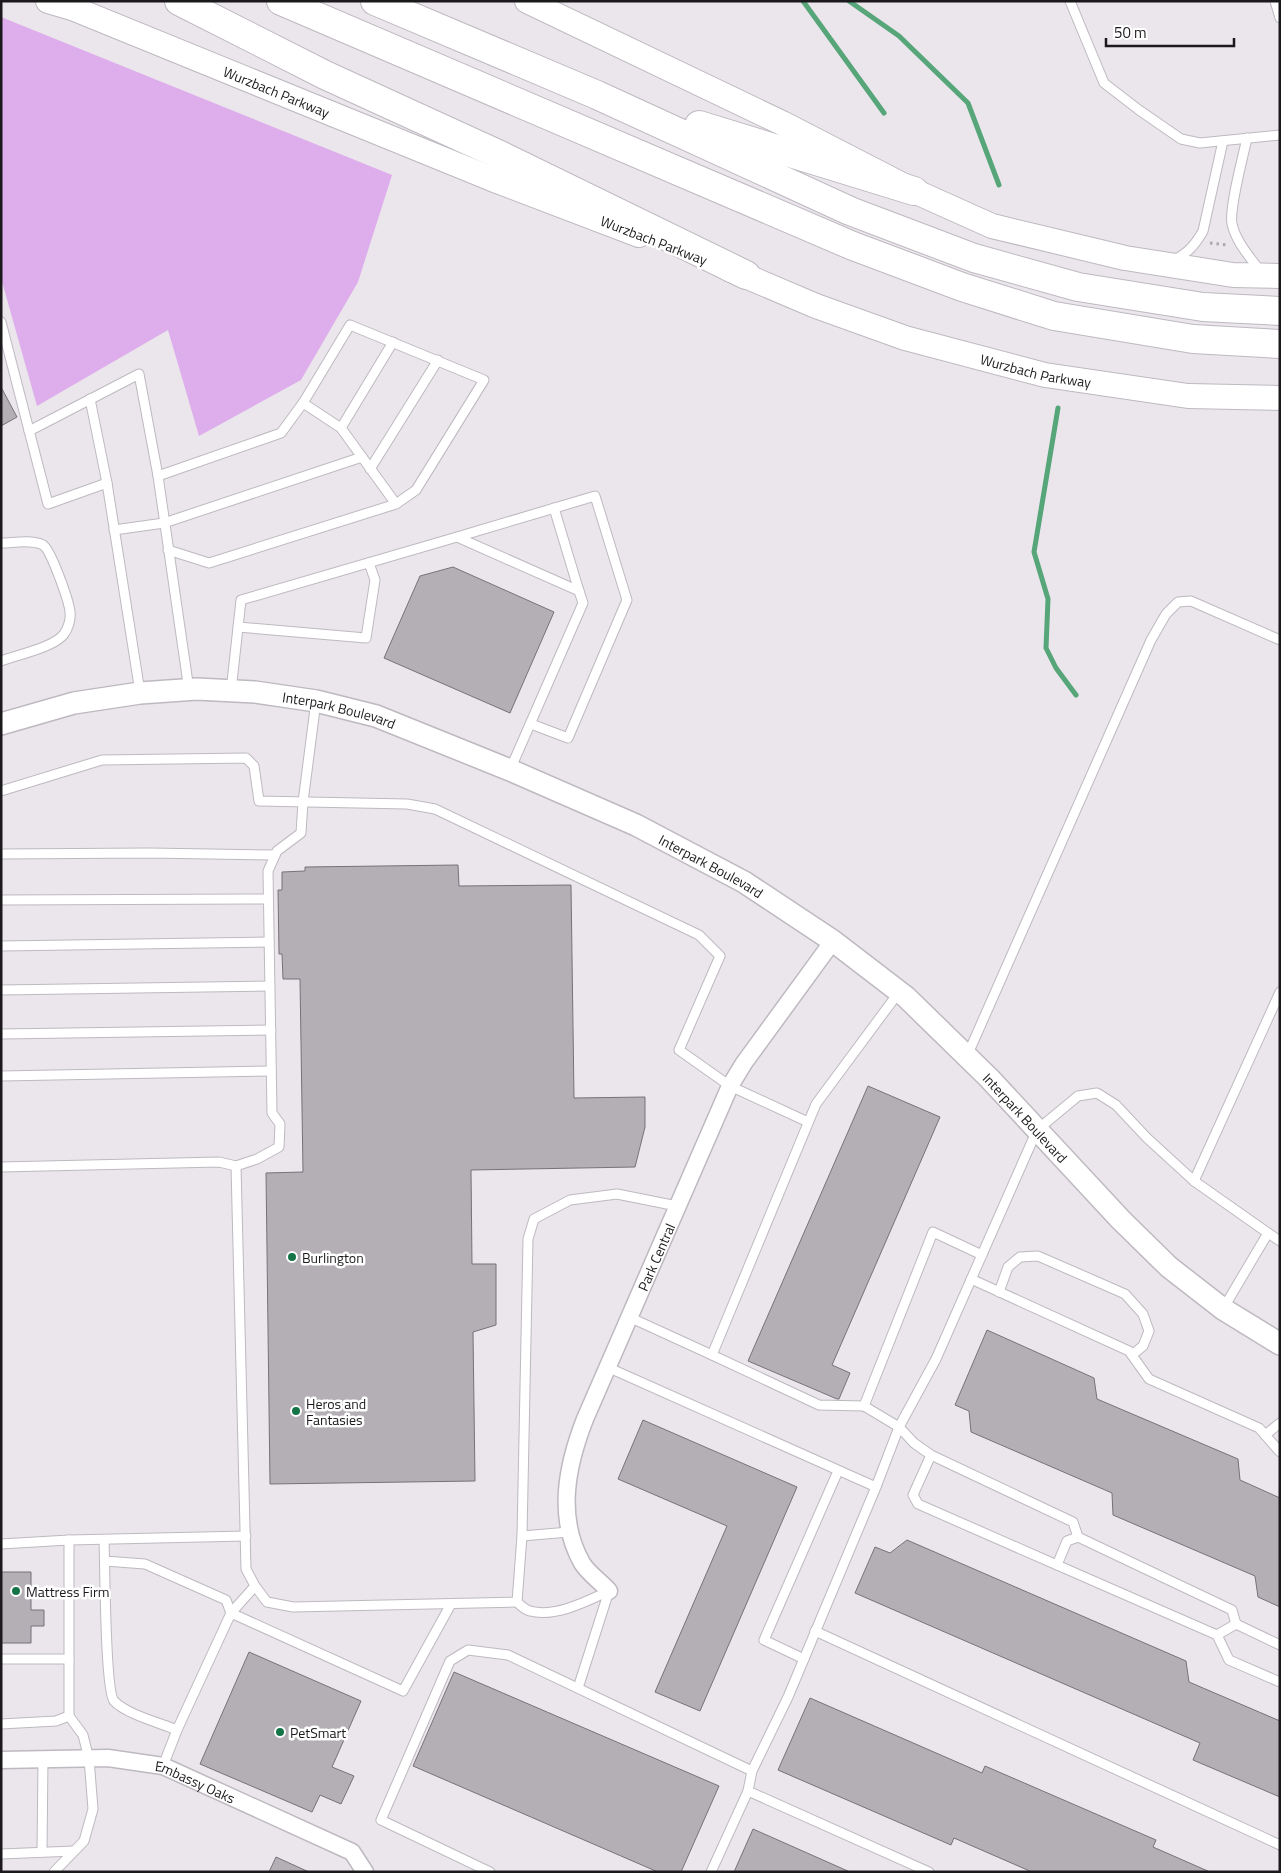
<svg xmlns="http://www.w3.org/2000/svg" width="1281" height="1873" viewBox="0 0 1281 1873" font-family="'Titillium Web',sans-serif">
<rect width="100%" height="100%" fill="#ebe5ec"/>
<path fill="#deadec" d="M1 17 392 175 358 282 301 380 199 436 168 330 37 406 1 278Z"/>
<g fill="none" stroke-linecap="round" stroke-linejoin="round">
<g stroke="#56a67a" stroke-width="5">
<path d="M803 1 884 113"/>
<path d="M849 1 899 36 968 103 999 185"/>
<path d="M1058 408 1034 552 1048 599 1046 648 1056 668 1076 695"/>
</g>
</g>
<g fill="#b4aeb5" stroke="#777279">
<path d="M1 387 17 417 1 426Z"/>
<path d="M453 567 554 612 510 713 384 658 420 576Z"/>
<path d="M458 865 459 886 571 885 574 1098 645 1097V1127L635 1167 471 1170 472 1264H496V1325L473 1332 475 1481 270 1484 266 1173 303 1172 300 979H283L282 954H279L278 890H282V872L305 871V867Z"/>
<path d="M868 1086 940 1117 832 1365 850 1373 839 1399H837L748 1361Z"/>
<path d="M987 1330 1094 1378 1097 1399 1238 1459 1240 1480 1280 1498V1607L1258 1597 1255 1576 1113 1515 1112 1493 971 1432 969 1411 955 1405Z"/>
<path d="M643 1420 797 1487 700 1711 655 1692 727 1526 618 1479Z"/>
<path d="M907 1540 1186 1661 1189 1682 1280 1721V1797L1193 1760 1200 1743 855 1593 875 1547 890 1553Z"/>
<path d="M1 1572H31V1610H44V1626H31V1643H1Z"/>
<path d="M249 1652 361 1701 332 1767 354 1776 341 1804 320 1795 312 1812 200 1764Z"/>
<path d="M454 1672 719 1786 681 1872H658L413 1766Z"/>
<path d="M810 1698 982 1773 985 1766 1156 1840 1153 1847 1210 1872H1032L954 1838 951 1845 778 1770Z"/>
<path d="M753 1829 850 1872H734Z"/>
<path d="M276 1857 309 1872H269Z"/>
</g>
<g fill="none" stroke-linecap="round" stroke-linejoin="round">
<g stroke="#beb9c0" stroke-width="11">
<g id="service">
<path d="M1070 1 1104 83 1139 110 1181 139 1200 143 1280 135"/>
<path d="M1275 1 1280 18"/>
<path d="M1247 138C1243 157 1229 208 1232 224 1236 242 1250 257 1260 271"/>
<path d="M1174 260C1188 253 1195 245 1203 231L1223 141"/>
<path d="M1 322 48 504 107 483 140 692"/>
<path d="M90 399 107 483"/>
<path d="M341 428 393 342"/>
<path d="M29 431 139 374 158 476 281 433 303 403"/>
<path d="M370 469 438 360"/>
<path d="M158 476 189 690"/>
<path d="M554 508 579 591"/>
<path d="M114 530 164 523 362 457"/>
<path d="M457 537 595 496 627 600 568 738 531 724"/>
<path d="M1 543C13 543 32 539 43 545 51 550 69 601 70 612 71 619 68 629 64 634 55 647 17 655 1 661"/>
<path d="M168 550 209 563 396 504 416 490 484 380 350 325 303 403 341 428 396 504"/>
<path d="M238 627 366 638 375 580 369 563"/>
<path d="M231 691 241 600 457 537 579 591 583 603 510 770"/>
<path d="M1 791 102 760 246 758 254 766 259 801 407 804 435 809 699 935 720 956 679 1050 730 1086 808 1122"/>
<path d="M1 854 149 853 275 855"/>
<path d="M1 900 268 899"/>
<path d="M1 946 269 942"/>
<path d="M1 990 270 986"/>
<path d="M1 1034 271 1030"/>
<path d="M967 1056 1151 640 1166 614 1178 602 1191 601 1280 640"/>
<path d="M1 1076 271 1071"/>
<path d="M236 1166 246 1569 255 1586 231 1613 403 1691 451 1604"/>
<path d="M1 1167 219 1162 236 1166 257 1159 279 1147 280 1124 272 1113 268 871 277 851 301 833 303 802 316 701"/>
<path d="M1194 1181 1268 1233 1223 1309"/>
<path d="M1268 1233 1280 1241"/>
<path d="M982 1255 933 1232 864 1406 899 1427 914 1443 931 1455 1073 1522 1078 1537 1232 1610 1236 1624 1280 1645"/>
<path d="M971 1279 1129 1351 1149 1379 1259 1428 1280 1452"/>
<path d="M999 1292 1008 1267 1020 1257 1038 1256 1125 1294 1143 1314 1149 1331 1143 1346 1132 1355"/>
<path d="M629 1317 712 1355 816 1104 899 992"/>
<path d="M712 1355 819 1405 864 1406"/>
<path d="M607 1367 876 1487"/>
<path d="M1265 1435 1280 1423"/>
<path d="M931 1455 913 1495 918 1504 1057 1565"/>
<path d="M522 1536 569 1532"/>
<path d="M1078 1537 1067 1541 1057 1565 1217 1635 1236 1624"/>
<path d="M104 1540C105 1563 105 1690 114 1701 126 1714 160 1723 177 1730L231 1613 226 1600 145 1564 105 1561"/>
<path d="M1 1544 69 1540 246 1536"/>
<path d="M255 1586 267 1602 293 1607 517 1602 522 1536 528 1239 534 1219 570 1200 617 1194 677 1206"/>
<path d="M517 1602C520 1605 525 1610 530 1611 555 1618 587 1601 609 1591"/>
<path d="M815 1631 1280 1845"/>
<path d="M1217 1635 1229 1660 1280 1682"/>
<path d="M1 1659H69"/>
<path d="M804 1659 764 1640 838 1471"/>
<path d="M578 1688 609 1591"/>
<path d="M1 1724 56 1721 69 1716"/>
<path d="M163 1766 177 1730"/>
<path d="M748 1791 752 1771"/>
<path d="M42 1852 43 1759"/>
<path d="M1 1854 74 1851"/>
<path d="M54 1872 84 1841 93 1809 89 1759 83 1735 69 1716V1540"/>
<path d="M490 1872 381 1820 450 1661 468 1650 508 1655 752 1771 788 1697 876 1487 899 1427 936 1359 1037 1130 1078 1096 1097 1093 1116 1105 1147 1138 1194 1181 1280 992"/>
<path d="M711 1872 748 1791 929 1872"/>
</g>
</g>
<g stroke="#beb9c0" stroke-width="19">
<g id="minor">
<path id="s1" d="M609 1591C601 1582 588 1573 582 1563 556 1517 567 1465 585 1419L730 1086 744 1063 833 941"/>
<path id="s2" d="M1 1760 108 1758 163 1766 352 1852 365 1872"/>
</g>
</g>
<g stroke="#beb9c0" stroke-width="24">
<g id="tertiary">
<path id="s3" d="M1 724 74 703 140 693 197 689 255 692 316 701 376 716 510 770 636 825 744 882 833 941 906 997 989 1078 1121 1220 1169 1267 1223 1309 1280 1344"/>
</g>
</g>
<g stroke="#beb9c0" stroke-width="26">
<g id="secondary">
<path id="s4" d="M48 1 72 8 492 179 639 235"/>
<path d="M527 1 782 123 914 191 992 226 1125 258 1233 275 1280 276"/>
<path id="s5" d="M729 269 816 306 905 338 1045 375 1188 396 1280 398"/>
</g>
</g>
<g stroke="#beb9c0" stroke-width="30">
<g id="motorway">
<path d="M179 1 325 75 502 156 746 275"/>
<path d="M281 1 853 246 962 287 1054 316 1193 339 1280 344"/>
<path d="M375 1 597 95 850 211 974 258 1078 287 1203 307 1280 311"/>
<path d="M699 125 914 191"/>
</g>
</g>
<path stroke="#aca7ad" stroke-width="3" stroke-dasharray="2.5 4" stroke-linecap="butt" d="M1210 243 1227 245"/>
<use href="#service" stroke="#fff" stroke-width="9"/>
<use href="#minor" stroke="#fff" stroke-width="16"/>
<use href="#tertiary" stroke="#fff" stroke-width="21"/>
<use href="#secondary" stroke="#fff" stroke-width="24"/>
<use href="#motorway" stroke="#fff" stroke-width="28"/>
</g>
<g fill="#157348" stroke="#fff" stroke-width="2">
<circle cx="292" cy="1257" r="5"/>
<circle cx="296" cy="1411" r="5"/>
<circle cx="16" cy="1591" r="5"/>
<circle cx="280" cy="1732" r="5"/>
</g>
<g text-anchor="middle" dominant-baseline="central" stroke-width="5" stroke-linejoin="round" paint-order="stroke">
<g font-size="14" fill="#1b191c" stroke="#fff">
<text stroke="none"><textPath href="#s4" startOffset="246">Wurzbach Parkway</textPath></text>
<text transform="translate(654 240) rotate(21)">Wurzbach Parkway</text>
<text stroke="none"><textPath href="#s5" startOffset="324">Wurzbach Parkway</textPath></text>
<text stroke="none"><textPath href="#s3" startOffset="344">Interpark Boulevard</textPath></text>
<text stroke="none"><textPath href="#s3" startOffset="749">Interpark Boulevard</textPath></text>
<text stroke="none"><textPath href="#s3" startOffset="1154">Interpark Boulevard</textPath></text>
<text stroke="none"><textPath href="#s1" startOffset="365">Park Central</textPath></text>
<text stroke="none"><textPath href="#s2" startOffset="198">Embassy Oaks</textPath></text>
</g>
<g font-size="14" fill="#1b191c" stroke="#fff" text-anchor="start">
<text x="302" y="1257">Burlington</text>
<text x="306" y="1403">Heros and<tspan x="306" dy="16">Fantasies</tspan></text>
<text x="26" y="1591">Mattress Firm</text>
<text x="290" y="1732">PetSmart</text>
</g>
</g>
<rect width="1281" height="1873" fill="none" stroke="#1b191c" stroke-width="5"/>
<path d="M1106 38v8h128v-8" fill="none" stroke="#1b191c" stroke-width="2.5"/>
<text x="1114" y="38" font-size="15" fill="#1b191c" stroke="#ffffff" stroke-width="4" paint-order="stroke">50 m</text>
</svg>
